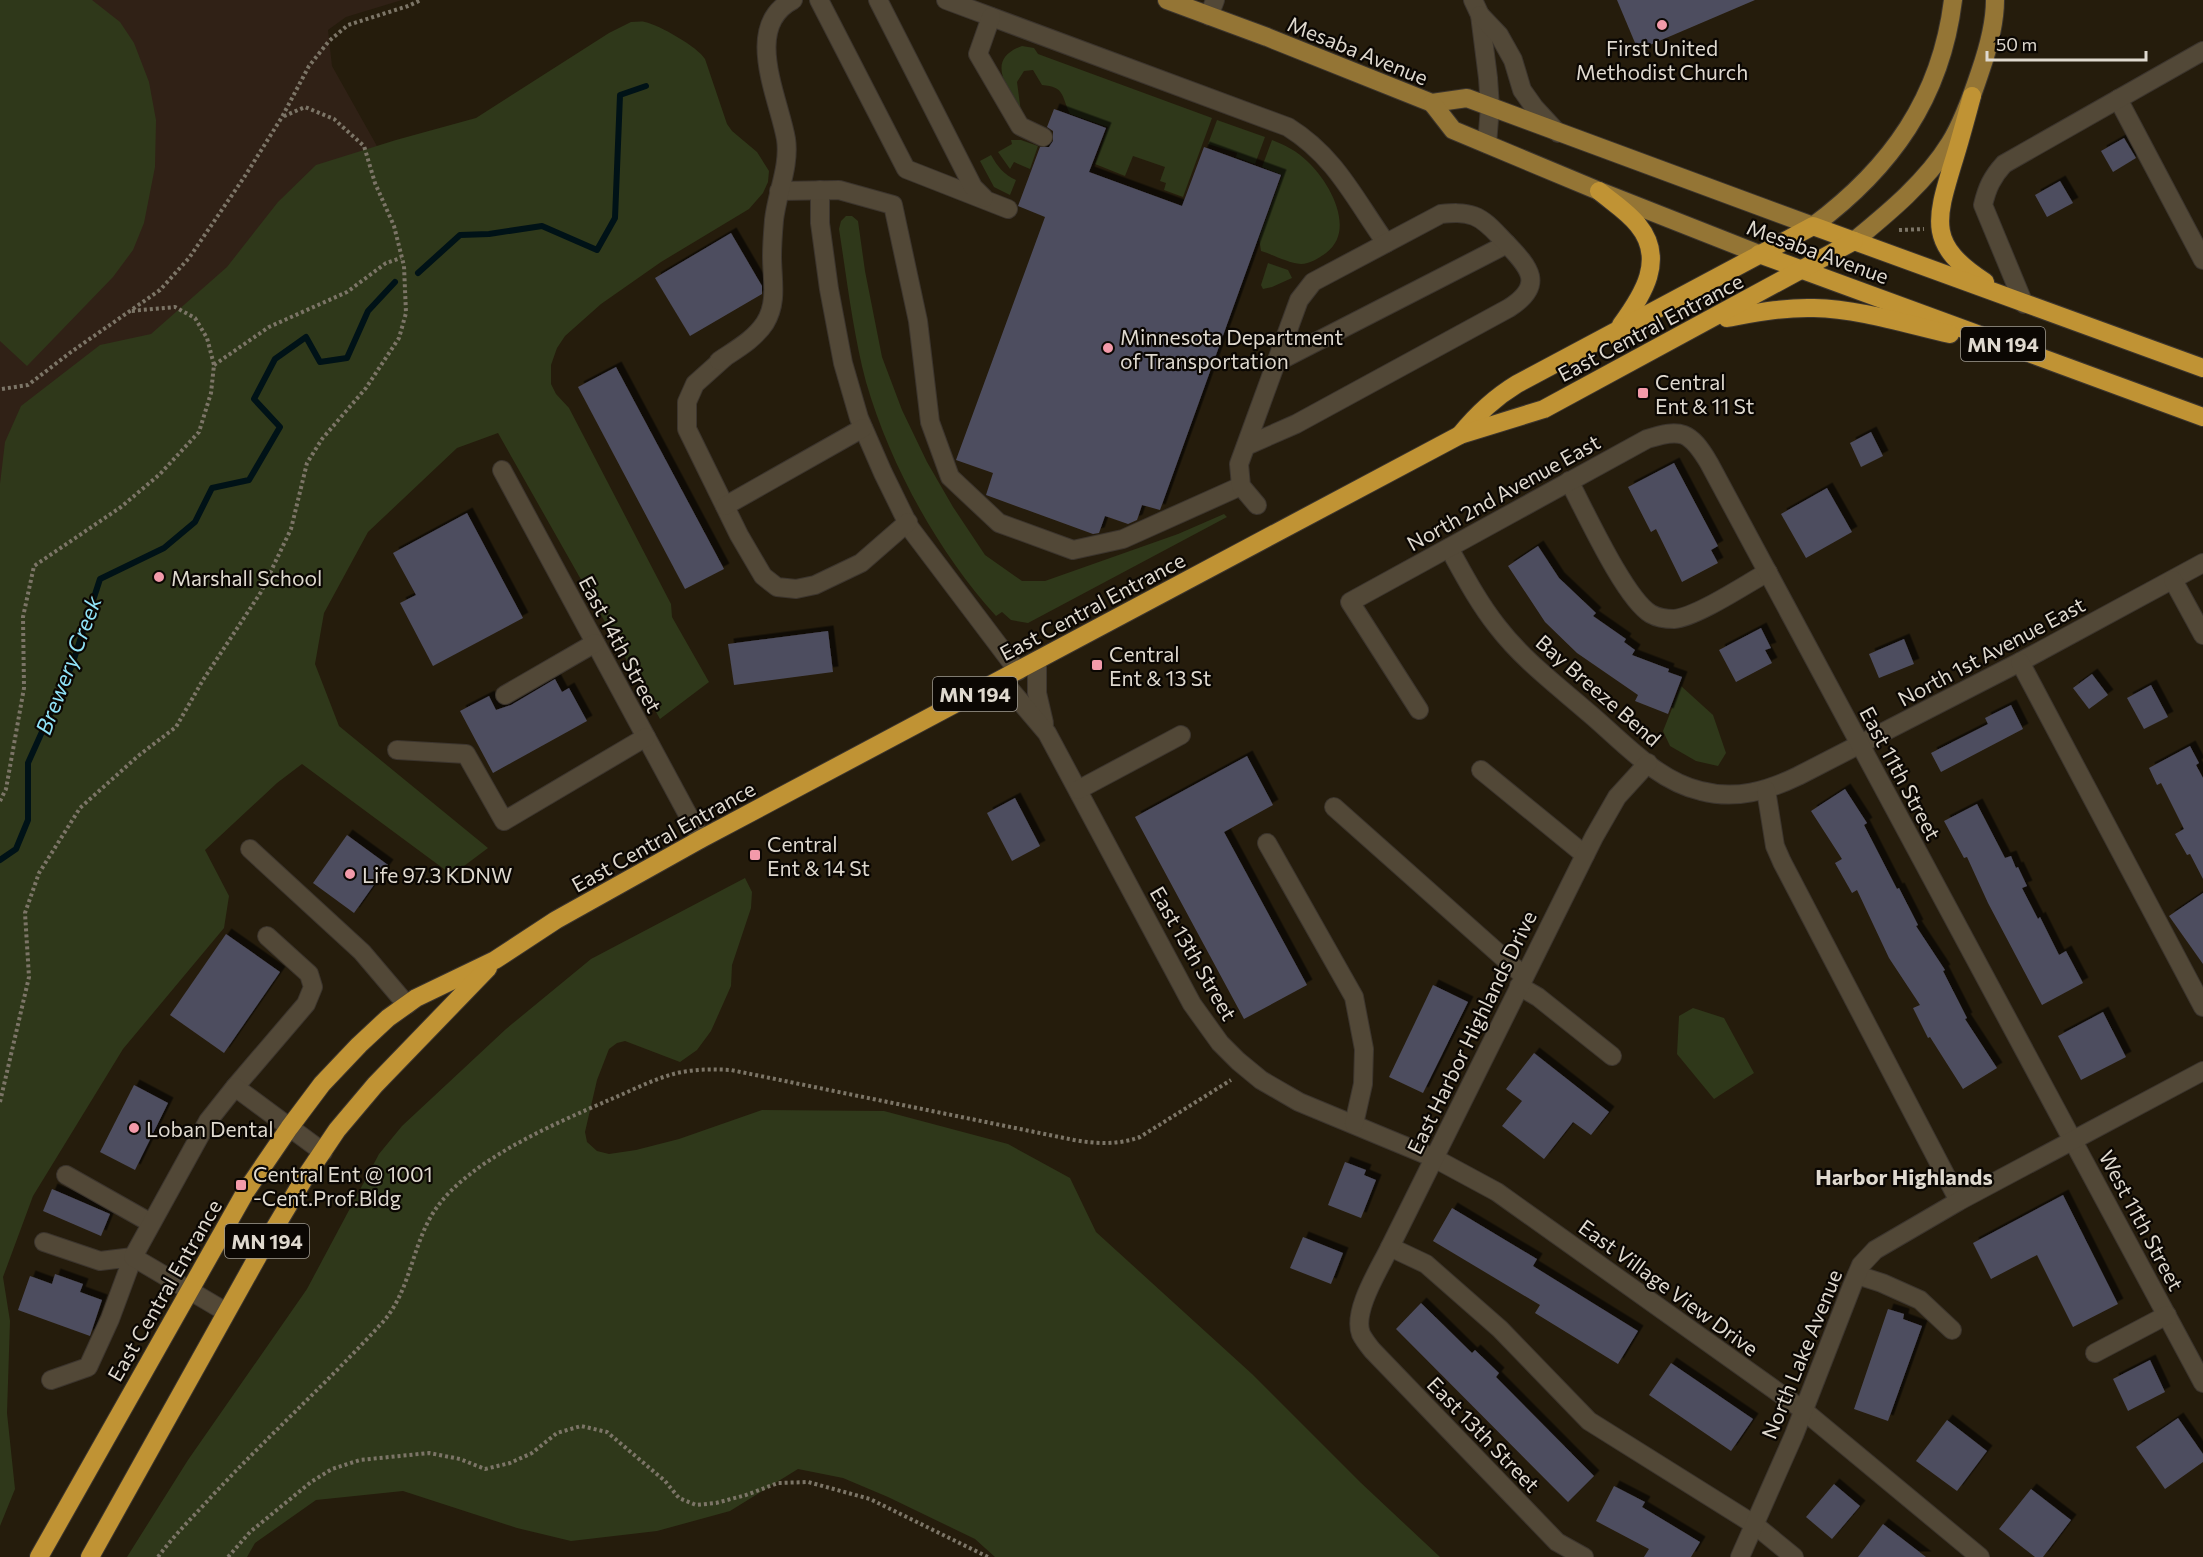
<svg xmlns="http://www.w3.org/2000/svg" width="2203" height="1557" viewBox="0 0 2203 1557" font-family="Commissioner,sans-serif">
<defs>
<filter id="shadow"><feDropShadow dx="5.5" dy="-5.5" stdDeviation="0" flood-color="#0009"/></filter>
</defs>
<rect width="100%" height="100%" fill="#251c0c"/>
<path fill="#302116" d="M0 0H402L346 17 328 30 332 66 432 244 339 532 145 927 0 1244Z"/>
<g fill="#2f381a">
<path d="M0 0H92L120 22 134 43 149 82 156 120 155 167 144 223 133 250 113 277 27 366 0 341Z"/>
<path d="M631 22C636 22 641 21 645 22 659 25 698 47 705 59L727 124 732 131 757 152 769 171 768 182 763 193 749 209 661 262 601 304 565 336 557 348 551 365V384L556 394 569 408 671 604 672 617 709 682 660 719 498 433 457 448 368 532 324 613 315 664 339 726 488 848 452 875 302 764 277 783 205 850 229 896 224 928 123 1049 33 1196 3 1277 10 1321 7 1413 15 1489 0 1526V484L5 442 21 406 100 345 151 334 227 267 278 202 316 165 396 140 476 118 609 33Z"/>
<path d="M1022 46 1034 48 1038 54 1212 118 1183 197 1164 190 1166 183 1160 181 1165 167 1133 156 1125 176 1095 164 1108 127 1070 114C1061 95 1065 87 1042 85L1033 70 1024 71 1017 82 1021 112C1008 87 984 60 1022 46Z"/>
<path d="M1217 120 1265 137 1255 164 1236 157 1237 153 1208 144Z"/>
<path d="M1011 140H1021L1038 146 1030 169 1014 162 1010 169 998 152 1012 144Z"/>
<path d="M1272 140C1285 145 1297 151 1307 161 1329 181 1357 230 1326 253 1319 258 1310 264 1301 264 1288 263 1274 255 1261 251L1259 238 1282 175 1262 167Z"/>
<path d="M991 155C998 167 1003 174 1016 180L1010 195 994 187 980 161Z"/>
<path d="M846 216H852L858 221 865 271 882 357 902 410 927 462 953 507 985 555 1022 581H1045L1178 534 1224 514 1227 517 1028 623 1011 620 1002 612 996 616C938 552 890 465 866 382 853 333 847 280 839 229L841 221Z"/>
<path d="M1268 263 1288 270 1292 278 1272 287 1263 289 1261 285Z"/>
<path d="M1681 686 1713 715 1726 753 1718 766 1696 761 1670 746 1663 731Z"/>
<path d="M745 878 752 892 751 908 732 965 731 986 711 1031 697 1050 680 1062 625 1041 617 1043 609 1049 597 1080 585 1132 587 1142 597 1151 609 1154 636 1150 679 1139 762 1110 884 1111 1008 1144 1070 1178 1096 1232 1252 1374 1360 1482 1440 1557H995L975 1539 888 1497 843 1478 798 1469 730 1511 657 1531 571 1541 517 1528 403 1491 316 1500 255 1543 247 1557H127L188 1460 307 1289 379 1154 402 1126 506 1029 591 959Z"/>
<path d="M1693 1008 1724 1018 1754 1073 1714 1099 1677 1054 1679 1016Z"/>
</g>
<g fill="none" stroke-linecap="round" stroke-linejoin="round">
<g stroke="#001217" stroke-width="6">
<path d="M418 273 460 235 489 234 542 226 597 250 615 218 620 95 646 86"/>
<path d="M0 860 16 849 28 820V763L72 665 100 579 164 548 195 522 212 488 249 480 280 427 254 399 275 359 306 337 320 362 347 358 368 311 395 282"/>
</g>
</g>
<g fill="#4e4d5f" filter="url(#shadow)">
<path d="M1617 0H1755L1638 50Z"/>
<path d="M1054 109 1106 128 1089 172 1182 206 1204 147 1281 175 1160 510 1142 505 1137 520 1128 524 1105 516 1099 533 1093 534 986 495 993 473 956 460 1045 217 1018 206 1040 147H1049L1053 141V131L1047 127Z"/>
<path d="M2124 138 2136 158 2113 172 2101 151Z"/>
<path d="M2060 181 2073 203 2047 217 2035 195Z"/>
<path d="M731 233 762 286V294L690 336 655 278Z"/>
<path d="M616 367 724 569 685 589 578 387Z"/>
<path d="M1871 432 1883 456 1861 467 1850 443Z"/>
<path d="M1674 463 1718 546 1711 550 1718 563 1682 582 1656 529 1651 532 1628 487Z"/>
<path d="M1827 488 1852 532 1806 558 1781 514Z"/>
<path d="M467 513 523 618 433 666 400 603 416 595 393 553Z"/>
<path d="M1538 546 1559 578 1596 613 1593 616 1626 639 1624 642 1635 650 1632 655 1669 669 1668 672 1682 677 1668 714 1635 701 1638 695 1577 653 1545 622 1508 566Z"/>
<path d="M1761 628 1771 648 1765 650 1772 663 1736 682 1719 650Z"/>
<path d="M828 631 833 672 734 685 728 644Z"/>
<path d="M1904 639 1914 664 1879 678 1869 654Z"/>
<path d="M2092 674 2108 695 2089 709 2073 688Z"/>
<path d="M555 679 562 692 569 688 587 721 493 773 460 711 489 696 496 710 511 705Z"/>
<path d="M2151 685 2168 717 2144 729 2127 698Z"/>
<path d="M2011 705 2023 729 1941 772 1931 753 1988 724 1985 718Z"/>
<path d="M2190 746 2199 763 2196 765 2203 778V879L2190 854 2187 855 2175 834 2184 829 2161 783 2157 785 2149 768Z"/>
<path d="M1247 756 1273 805 1224 832 1307 985 1244 1019 1135 817Z"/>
<path d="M1845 789 1867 823 1864 825 1897 889 1899 888 1918 925 1916 926 1945 970 1943 971 1967 1018 1965 1019 1997 1068 1963 1089 1930 1037 1928 1038 1913 1008 1920 1005 1889 958 1857 890 1852 893 1835 863 1842 859 1811 811Z"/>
<path d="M1015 798 1040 846 1012 861 987 813Z"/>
<path d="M1977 804 2005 858 2011 856 2016 868 2018 867 2027 886 2022 888 2038 919 2040 917 2059 955 2066 951 2083 983 2042 1005 1988 903 1967 857 1964 858 1944 821Z"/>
<path d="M347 835 388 865 354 913 313 883Z"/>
<path d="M2203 893V964L2169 916Z"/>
<path d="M226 934 280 972 224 1053 170 1015Z"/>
<path d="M1433 985 1468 1002 1423 1093 1389 1077Z"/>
<path d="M2103 1012 2126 1057 2081 1080 2058 1036Z"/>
<path d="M1534 1053 1609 1112 1591 1135 1573 1122 1544 1159 1502 1126 1522 1101 1506 1089Z"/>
<path d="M134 1085 168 1103 135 1170 100 1152Z"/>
<path d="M1345 1162 1366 1170 1364 1175 1376 1180 1361 1218 1328 1205Z"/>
<path d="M52 1189 110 1214 101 1236 43 1211Z"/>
<path d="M2063 1195 2118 1304 2073 1327 2037 1255 1991 1279 1973 1243Z"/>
<path d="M1452 1208 1537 1259 1533 1266 1638 1331 1618 1364 1535 1313 1540 1305 1433 1241Z"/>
<path d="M1303 1237 1343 1253 1331 1284 1290 1268Z"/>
<path d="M55 1274 83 1284 80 1292 102 1300 90 1336 18 1310 30 1276 52 1284Z"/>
<path d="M1421 1303 1472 1353 1475 1350 1499 1373 1496 1377 1594 1476 1568 1502 1396 1329Z"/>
<path d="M1888 1309 1904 1314 1903 1319 1922 1326 1888 1421 1854 1409Z"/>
<path d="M2150 1360 2165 1392 2128 1411 2113 1379Z"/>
<path d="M1671 1363 1753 1419 1731 1451 1649 1395Z"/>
<path d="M2178 1418 2203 1454V1462L2165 1489 2136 1447Z"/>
<path d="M1947 1420 1987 1451 1957 1491 1916 1461Z"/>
<path d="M1834 1484 1860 1506 1832 1539 1806 1517Z"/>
<path d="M1614 1486 1645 1502 1642 1507 1700 1542 1691 1557H1644L1649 1549 1596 1521Z"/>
<path d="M2031 1489 2071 1520 2043 1557H2035L1999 1529Z"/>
<path d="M1883 1524 1926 1557H1858Z"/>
</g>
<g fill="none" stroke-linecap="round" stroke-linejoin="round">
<g stroke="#3c352e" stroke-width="20">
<g id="minor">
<path d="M819 0 906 169 1008 209"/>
<path d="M878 0 973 187 984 198"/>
<path d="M946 0 1288 127C1336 157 1354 198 1386 243"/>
<path d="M1473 0 1480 15 1488 78 1490 107 1487 144"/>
<path d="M1480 15 1499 35 1513 60 1522 90 1534 107 1558 133"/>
<path d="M1209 16 1215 0"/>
<path d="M991 17 978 54 1020 126 1043 137"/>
<path d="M2118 99 2203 260"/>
<path d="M820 190V223L829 289 843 363 859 418 883 473 910 528 1018 671"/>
<path d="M779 191 839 190 893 205 918 321 930 422 950 477 999 523 1073 550 1123 539 1241 486"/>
<path d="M2024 304 1983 205C1987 188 1992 177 2004 164L2203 51"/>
<path d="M724 358 695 384 687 402V429L739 535 763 576 777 587 796 589 815 585 861 563 908 522"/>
<path d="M719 361C735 350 754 340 765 323 778 302 772 280 772 256 772 244 773 232 774 220 777 193 790 166 786 139 779 98 742 26 793 0"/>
<path d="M1275 363 1507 244"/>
<path d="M1246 446 1296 424 1509 308C1545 285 1530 268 1506 243 1496 233 1487 221 1474 216 1463 212 1452 213 1441 214L1313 282 1299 300 1239 464 1241 486 1257 505"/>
<path d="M502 470 701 839"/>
<path d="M1569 481C1585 511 1625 599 1651 614 1658 618 1667 619 1674 619 1697 617 1746 584 1768 572"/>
<path d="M725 506 863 428"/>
<path d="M1449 548C1464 575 1478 602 1497 626 1523 660 1558 686 1590 714 1623 742 1657 781 1701 791 1736 800 1767 791 1798 776L2020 662 2203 563"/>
<path d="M2173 580 2203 635"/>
<path d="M1037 661V693L1044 723"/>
<path d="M2020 662 2203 1007"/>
<path d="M1002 680 1047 733 1192 1004 1220 1043 1238 1061 1261 1080 1299 1102 1434 1158 1497 1192 1803 1410 1980 1557"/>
<path d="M505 695 595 643"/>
<path d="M1419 710 1350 602 1647 439C1681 428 1690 431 1709 463L2203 1383"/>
<path d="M397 750 466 754 504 821 646 737"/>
<path d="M1481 770 1585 855"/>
<path d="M1078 790 1181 735"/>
<path d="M1766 790 1775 846 1782 862 1959 1201"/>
<path d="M1334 807 1524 976"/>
<path d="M1267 843 1354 997 1364 1049 1363 1084 1354 1124"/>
<path d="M250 849 362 952 407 1005"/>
<path d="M1519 986 1538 997 1612 1056"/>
<path d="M235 1087 306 1004 313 987 309 974 267 936"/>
<path d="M66 1175 151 1223"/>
<path d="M44 1242 100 1261 133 1257 110 1319 88 1367 51 1380"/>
<path d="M1390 1247 1426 1264 1500 1329 1589 1421 1755 1525 1794 1557"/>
<path d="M1857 1275 1882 1283 1920 1300 1952 1330"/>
<path d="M226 1312 133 1257 208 1121 235 1087 323 1152"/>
<path d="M2095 1353 2167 1315"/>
<path d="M1584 1557 1557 1542 1372 1350C1368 1345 1364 1340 1361 1334 1352 1311 1380 1268 1390 1247L1594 837 1617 797 1648 763"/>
<path d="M1740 1557 1794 1435 1852 1286 1861 1265 1875 1250 1959 1201 2203 1071"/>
</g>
</g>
<g stroke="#3c352e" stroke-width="20">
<g id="major">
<path d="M1167 0 1267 37 1432 103 1467 98 1813 226C1891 168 1941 98 1953 0"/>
<path d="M1432 103 1453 130 1599 191 1759 254"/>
<path d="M1854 241C1888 213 1926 182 1950 143 1963 122 1972 96 1980 72 1988 49 1995 24 1995 0"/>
</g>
</g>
<g stroke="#3c352e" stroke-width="20">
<g id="highway">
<path d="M1972 96C1966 118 1960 141 1953 163 1935 222 1928 245 1985 282"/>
<path d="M1599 191C1612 202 1628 212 1638 225 1666 259 1643 295 1621 325"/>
<path d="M1759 254 2203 417"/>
<path d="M1727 318C1755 313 1784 307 1814 308 1859 309 1906 324 1950 334"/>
<path d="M1460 435C1477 414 1494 398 1517 384L1813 226 2203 368"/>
<path d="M39 1557 246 1191 289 1128 322 1084 359 1045 388 1018 416 998 495 960 556 920 701 839 1460 435 1544 409 1854 241"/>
<path d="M90 1557 258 1256 304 1179 337 1130 375 1085 488 968"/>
</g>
</g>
<g stroke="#7c7567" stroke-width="4" stroke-dasharray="3 3" stroke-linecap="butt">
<path d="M1899 230 1924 229"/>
<path d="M214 365 269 327 347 292 386 263 401 258"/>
<path d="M2 389 28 385 71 352 160 290 189 258 245 176 282 117 309 66 329 41 348 25 408 6 421 0"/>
<path d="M0 801 6 789 24 688 23 617 34 566 121 507 160 474 199 432 211 393 214 365 207 338 195 318 175 307 131 311"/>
<path d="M0 1102 29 977 25 913 39 873 80 808 138 756 176 727 203 680 261 592 291 529 307 463 322 439 366 388 399 338 406 313 404 266 394 226 375 183 364 146 334 119 305 107 282 117"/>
<path d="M158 1557C174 1535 194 1516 212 1496 267 1437 327 1383 381 1324 411 1292 411 1246 435 1210 469 1160 554 1124 609 1100 631 1091 653 1079 677 1073 695 1069 713 1069 731 1070L1074 1140C1097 1144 1118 1145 1140 1137L1231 1080"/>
<path d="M228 1557 250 1532 311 1482 332 1469 360 1460 429 1453 460 1459 485 1469 510 1463 532 1453 557 1433 581 1426 607 1432 665 1481 679 1498 696 1505 716 1503 746 1495 778 1483 808 1482 870 1499 988 1557"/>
</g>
<use href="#minor" stroke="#524837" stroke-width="18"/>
<use href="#major" stroke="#947535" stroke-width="18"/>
<use href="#highway" stroke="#c09334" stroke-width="18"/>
</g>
<g fill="#f39aaa" stroke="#0b0703" stroke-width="2">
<circle cx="1662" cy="25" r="6"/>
<circle cx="1108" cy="348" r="6"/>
<rect x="1637" y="387" width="12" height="12" rx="3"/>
<circle cx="159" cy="577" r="6"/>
<rect x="1091" y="659" width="12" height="12" rx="3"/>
<rect x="749" y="849" width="12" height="12" rx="3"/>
<circle cx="350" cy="874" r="6"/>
<circle cx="134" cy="1128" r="6"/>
<rect x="235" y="1179" width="12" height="12" rx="3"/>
</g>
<g text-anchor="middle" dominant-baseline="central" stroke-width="4.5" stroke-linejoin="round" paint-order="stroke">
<g fill="#0b0703" stroke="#9f9a92" stroke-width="1.5">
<rect x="1961" y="327" width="84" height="34" rx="4.5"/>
<rect x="933" y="677" width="84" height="34" rx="4.5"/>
<rect x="225" y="1224" width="84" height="34" rx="4.5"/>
</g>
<g font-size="20" font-weight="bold" fill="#dfd9cf">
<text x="2003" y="344">MN 194</text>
<text x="975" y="694">MN 194</text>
<text x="267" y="1241">MN 194</text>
</g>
<g font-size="21" fill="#dfd9cf" stroke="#0b0703" text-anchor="start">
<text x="1662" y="47" text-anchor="middle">First United<tspan x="1662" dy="24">Methodist Church</tspan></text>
<text x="1120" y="336">Minnesota Department<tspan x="1120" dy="24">of Transportation</tspan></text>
<text x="1655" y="381">Central<tspan x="1655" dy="24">Ent &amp; 11 St</tspan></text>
<text x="171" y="577">Marshall School</text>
<text x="1109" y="653">Central<tspan x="1109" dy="24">Ent &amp; 13 St</tspan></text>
<text x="767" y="843">Central<tspan x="767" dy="24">Ent &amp; 14 St</tspan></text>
<text x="362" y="874">Life 97.3 KDNW</text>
<text x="146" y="1128">Loban Dental</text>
<text x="253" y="1173">Central Ent @ 1001<tspan x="253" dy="24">-Cent.Prof.Bldg</tspan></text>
</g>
<g font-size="21" fill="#dfd9cf" stroke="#0b0703">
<text transform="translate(1358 50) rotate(22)">Mesaba Avenue</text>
<text transform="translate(1818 251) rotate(20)">Mesaba Avenue</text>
<text transform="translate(1650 327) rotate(-28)">East Central Entrance</text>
<text transform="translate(1503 492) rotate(-29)">North 2nd Avenue East</text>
<text transform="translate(1092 606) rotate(-28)">East Central Entrance</text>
<text transform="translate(621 644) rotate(62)">East 14th Street</text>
<text transform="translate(1991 651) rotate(-28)">North 1st Avenue East</text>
<text transform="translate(1599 690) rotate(41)">Bay Breeze Bend</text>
<text transform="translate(1901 773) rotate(62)">East 11th Street</text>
<text transform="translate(663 836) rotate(-29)">East Central Entrance</text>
<text transform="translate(1194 953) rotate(60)">East 13th Street</text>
<text transform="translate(1471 1032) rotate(-64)">East Harbor Highlands Drive</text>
<text transform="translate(2142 1220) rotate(62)">West 11th Street</text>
<text transform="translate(1669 1287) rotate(36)">East Village View Drive</text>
<text transform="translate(164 1290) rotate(-60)">East Central Entrance</text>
<text transform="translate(1801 1354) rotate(-68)">North Lake Avenue</text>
<text transform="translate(1484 1434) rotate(46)">East 13th Street</text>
</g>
<g font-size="22" font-style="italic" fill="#90e3f8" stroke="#0b0703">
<text transform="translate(68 665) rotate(-69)">Brewery Creek</text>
</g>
<g font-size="22" font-weight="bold" fill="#dfd9cf" stroke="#0b0703">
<text x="1904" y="1176">Harbor Highlands</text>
</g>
</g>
<path d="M1987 51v9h159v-9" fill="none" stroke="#dfd9cf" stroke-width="3"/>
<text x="1996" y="51" font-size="18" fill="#dfd9cf" stroke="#0b0703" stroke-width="4.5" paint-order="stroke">50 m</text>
</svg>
